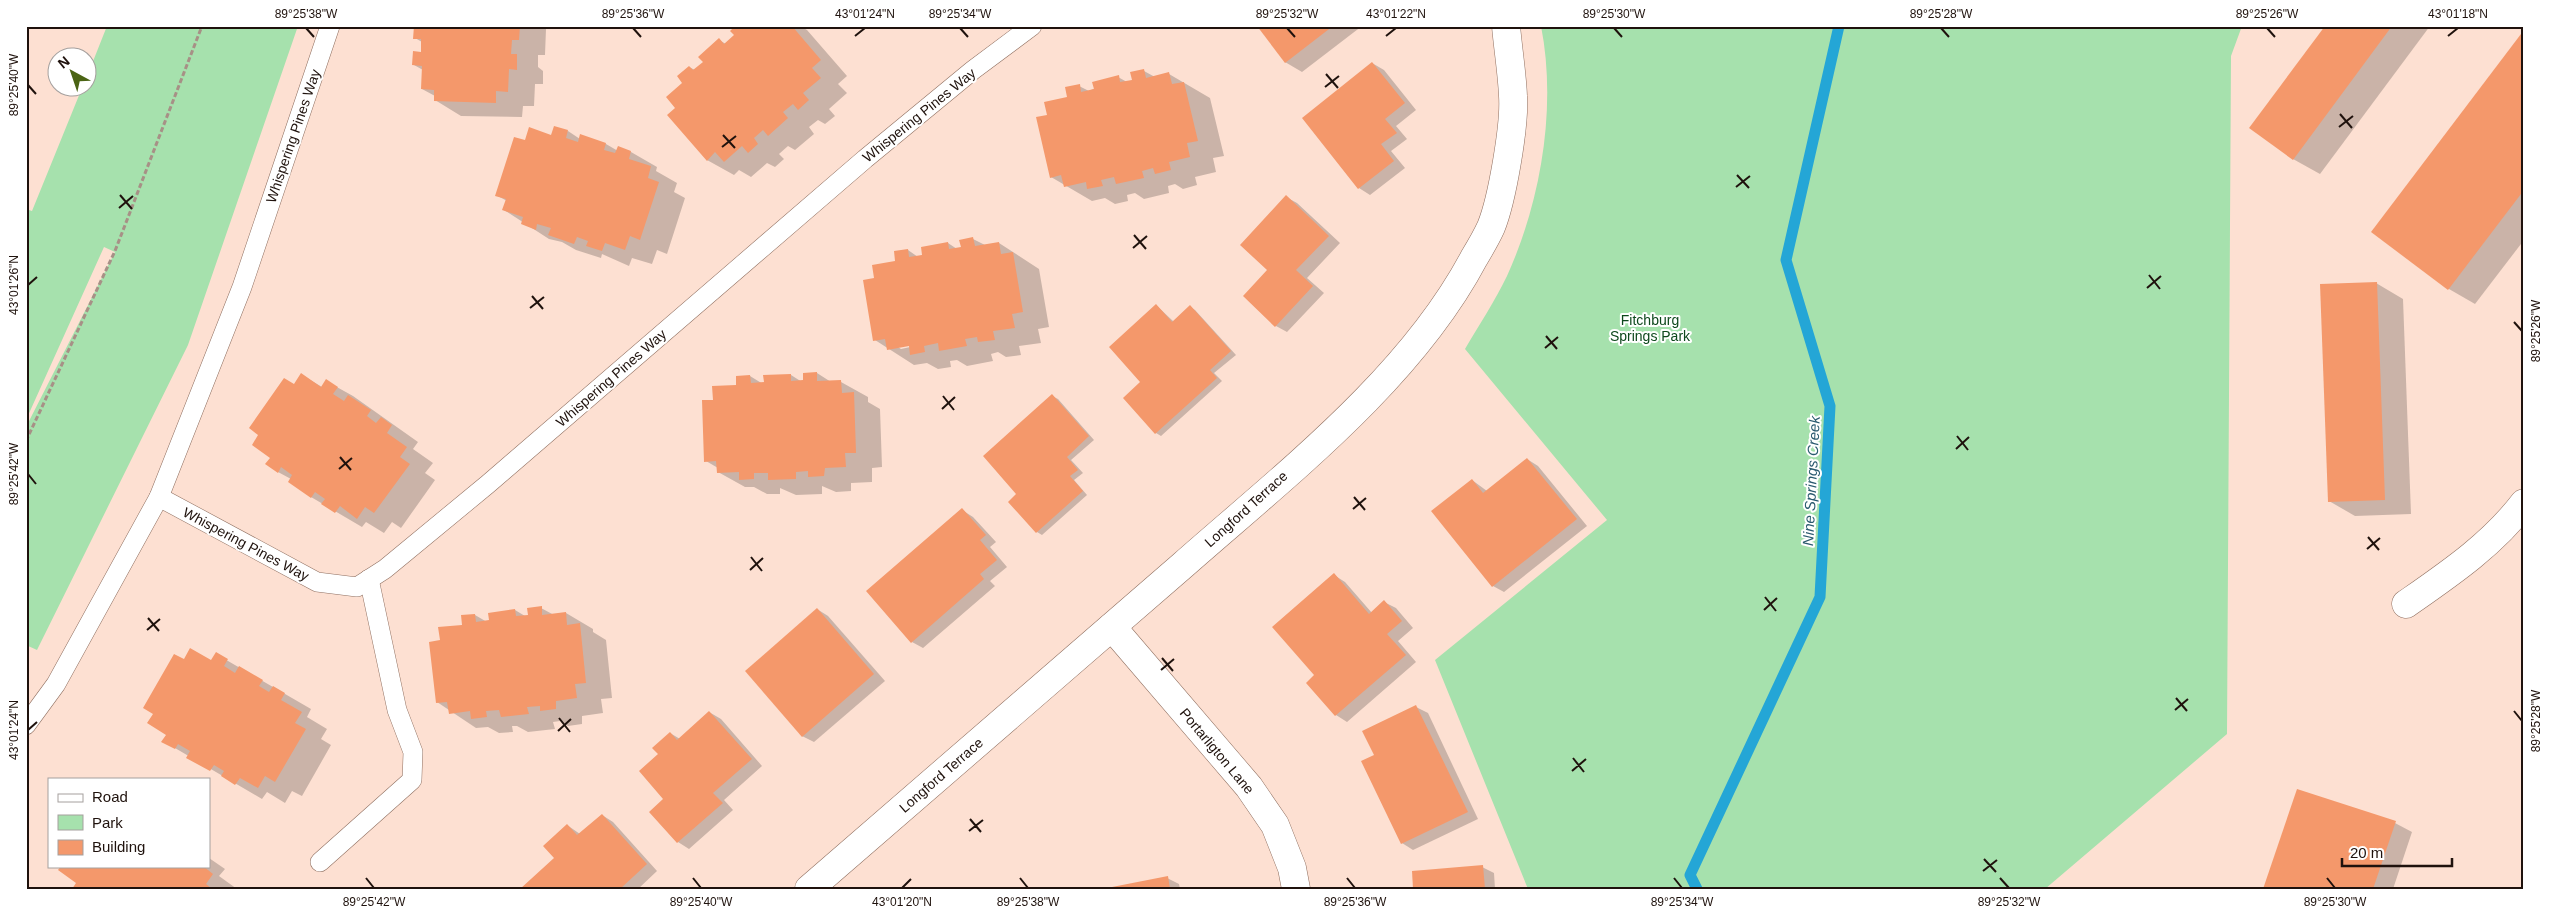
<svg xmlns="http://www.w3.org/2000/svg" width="2550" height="915" viewBox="0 0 2550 915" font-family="Helvetica,sans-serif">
<rect width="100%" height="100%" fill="#fde0d2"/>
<g fill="#a6e1ad">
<path d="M107 26H298L188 345 37 650 26 645V427L115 252 104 247 26 420V209L32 211 82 88H88V74Z"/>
<path d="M1541 26H2242L2231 56 2227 734 2045 889H1528L1435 660 1607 520 1465 349C1479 325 1495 301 1507 276 1541 201 1557 107 1541 26Z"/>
</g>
<g fill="#0003" fill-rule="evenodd">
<path d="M415 26H541L546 29 545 55H538V67L543 71V84H535L534 106H523L522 117 461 116 435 100V96L422 89 423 70 414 65 422 53V42L415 38Z"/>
<path d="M737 26H800L807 30 847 76 838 84 847 93 829 109 835 116 825 124 818 120 809 127 814 134 795 150 788 146 779 154 784 159 775 167 767 163 751 177 739 170 734 175 707 160 677 108 689 67 695 70 704 62 719 40 726 44 736 35Z"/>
<path d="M1259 26H1362L1302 72 1285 62Z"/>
<path d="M2327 26H2430L2320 174 2293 159Z"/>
<path d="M2524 32V240L2475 304 2449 289 2373 232Z"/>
<path d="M1372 63 1384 70 1416 110 1396 126 1407 139 1391 151 1405 168 1370 195 1359 188Z"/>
<path d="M1144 71 1155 77 1169 74 1210 98 1224 156 1213 158 1216 172 1195 177 1197 185 1183 189 1175 184 1168 186 1169 193 1144 199 1135 193 1127 195 1128 201 1115 204 1105 198 1092 201 1051 177 1048 116 1079 86 1089 91 1118 77 1127 82 1134 80Z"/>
<path d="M568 131 580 139 581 136 606 144 618 151 631 152 657 167 656 171 677 183 674 192 685 198 667 254 657 250 652 264 632 258 629 266 602 254 601 258 576 250 562 242 549 239 504 210 507 201 496 195 526 141Z"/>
<path d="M1286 197 1297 203 1340 243 1307 278 1324 293 1287 332 1276 326 1269 270Z"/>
<path d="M973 239 985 245 999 243 1039 269 1049 327 1038 329 1041 343 1019 346 1021 355 1006 357 998 352 991 354 993 361 967 366 957 360 950 361 951 367 938 369 927 363 914 365 875 340 876 279 908 250 918 257 948 243 957 249 962 248ZM915 344V346L901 349 898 347Z"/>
<path d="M2376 283 2403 299 2411 514 2355 516 2329 501Z"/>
<path d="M1156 305 1174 322 1190 307 1195 310 1236 355 1214 373 1222 381 1161 436 1156 433 1142 382Z"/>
<path d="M817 373 831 382H841L868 397V402L880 409 882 467 872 468V482L851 483V491L836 492 822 486V494L796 495 780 488V494H767L754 487H745L718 472V468L706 461 715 401 750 376 763 384 791 375 802 382Z"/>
<path d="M302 375 322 387 326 381 353 396 418 442 413 449 433 463 425 473 435 480 401 528 392 522 384 533 366 522 362 527 311 497 291 479 278 472 271 457 295 385Z"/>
<path d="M1052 396 1058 399 1094 440 1071 460 1083 473 1074 480 1087 495 1042 535 1037 532 1018 494Z"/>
<path d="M1527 459 1538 466 1587 526 1504 592 1493 586 1472 480 1487 491Z"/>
<path d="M962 510 973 517 996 542 990 547 1007 567 990 581 995 586 923 648 912 642Z"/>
<path d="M1334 575 1345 582 1372 613 1384 602 1396 608 1413 628 1398 641 1416 662 1347 722 1336 715 1316 676Z"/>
<path d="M541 608 554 615 566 613 593 629V632L606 640 612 698 601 699 603 713 582 716V724L568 726 560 721 553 722 555 729 528 732 517 726H512L513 732 499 733 488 727 476 728 437 702 441 641 475 615 487 622 515 610 525 616H529Z"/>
<path d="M817 609 828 616 885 681 814 742 802 736Z"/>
<path d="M216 654 311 709 307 717 327 729 321 739 331 745 302 796 292 791 285 803 267 792 262 799 163 741 167 734 184 661 211 662Z"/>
<path d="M1416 707 1428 713 1478 819 1413 850 1402 843 1375 755Z"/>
<path d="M709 712 721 719 762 766 724 800 733 810 689 849 678 842 665 799 660 755 670 733 680 739Z"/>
<path d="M602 815 613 822 657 871 638 889H521L556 858 567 825 580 834Z"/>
<path d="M2395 823 2412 832 2393 889H2264Z"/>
<path d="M209 858 225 869 219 876 237 889H73L78 883 62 866H209Z"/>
<path d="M1482 867 1494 873 1495 889H1415Z"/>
<path d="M1167 878 1179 884 1180 889H1109Z"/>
</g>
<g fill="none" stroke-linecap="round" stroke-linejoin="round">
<path stroke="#24a6d6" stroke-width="11" d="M1697 889 1690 875 1820 597 1830 406 1786 260 1839 26"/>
</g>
<g fill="#f4986b">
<path d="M414 26H520L519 40H512L511 54H517V70L509 69 508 92 496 91V103L434 101V90L421 89 422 66 412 65 413 51 421 52V39H413Z"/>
<path d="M735 26H792L821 60 812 68 821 78 803 93 809 100 798 110 793 104 783 112 788 118 768 136 763 130 754 138 758 144 748 153 742 146 724 162 715 152 707 161 667 115 675 108 666 97 682 83 677 76 689 66 693 70 703 62 698 57 719 38 724 44 734 35 730 31Z"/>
<path d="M1257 26H1333L1285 63Z"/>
<path d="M2325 26H2392L2293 160 2249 128Z"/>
<path d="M2524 30V190L2448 290 2371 232Z"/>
<path d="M1372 62 1405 103 1385 119 1397 133 1381 144 1394 161 1358 189 1302 118Z"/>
<path d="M1144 69 1146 78 1169 72 1172 84 1184 82 1198 141 1187 143 1190 157 1169 162 1171 170 1155 174 1153 168 1142 171 1144 178 1116 184 1114 177 1101 180 1103 186 1087 189 1086 182 1064 187 1061 175 1050 178 1036 117 1047 115 1044 102 1067 97 1065 87 1080 84 1081 92 1094 89 1092 82 1119 75 1120 82 1132 80 1130 72Z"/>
<path d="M554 126 568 130 566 138 578 142 580 134 606 143 604 150 615 153 618 146 631 151 629 159 651 166 648 178 659 182 640 240 630 236 625 250 605 243 602 251 586 246 588 241 577 237 574 244 548 235 551 228 537 224 536 230 521 224 523 217 502 210 506 199 495 196 514 137 525 140 529 127 551 135Z"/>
<path d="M1286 195 1329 236 1296 270 1313 286 1275 327 1243 296 1267 270 1240 245Z"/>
<path d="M973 237 975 246 999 242 1001 254 1013 252 1023 312 1012 314 1015 328 993 331 995 340 978 342 977 337 965 339 967 346 939 351 938 343 924 346 925 352 910 355 909 346 887 350 885 339 873 341 863 280 874 278 872 265 895 261 894 251 908 249 909 257 922 255 921 247 948 242 949 249 961 247 959 240Z"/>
<path d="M2377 282 2385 500 2328 502 2320 284Z"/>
<path d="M1156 304 1172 322 1190 305 1231 351 1210 370 1217 378 1155 434 1123 398 1140 382 1109 347Z"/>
<path d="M817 372V381L841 380 842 393 854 392 856 453H845L846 467 825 468 824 476 808 477V471L796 472V479L768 480V473H754V479L739 480V472L717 473 716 461 704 462 702 400H713L712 386 736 385V376L750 375 751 383 764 382 763 375 791 374V381L803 380V373Z"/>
<path d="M301 373 321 387 326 379 338 387 333 394 344 401 348 395 371 410 367 416 376 423 381 417 392 425 387 433 407 447 400 457 410 464 374 513 365 507 357 519 340 506 335 513 321 504 325 499 315 492 311 498 288 482 292 475 281 467 278 473 265 464 270 458 252 445 258 435 249 428 284 378 294 384Z"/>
<path d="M1052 394 1089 436 1067 457 1078 470 1070 476 1083 491 1036 533 1008 502 1016 494 983 456Z"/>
<path d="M1527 458 1577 519 1492 587 1431 511 1472 479 1483 493Z"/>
<path d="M962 508 986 535 980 540 997 560 980 574 984 579 911 643 866 591Z"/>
<path d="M1334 573 1369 614 1384 600 1402 621 1387 634 1406 655 1335 716 1306 683 1314 675 1272 627Z"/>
<path d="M542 606V615L566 612 567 625 580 623 586 683 575 684 577 698 556 701V709L540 711V706L527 707 529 714 501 717 499 710 486 711 487 717 471 719 470 711 449 714 447 702 436 703 429 642 440 640 438 627 462 625 461 615 475 614 476 622 489 620 488 613 515 609 516 616 528 615 527 608Z"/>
<path d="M817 608 874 674 802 737 745 671Z"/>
<path d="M190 648 211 660 216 652 228 659 224 666 235 673 239 666 263 680 259 686 269 692 273 686 285 693 281 700 302 712 295 723 306 729 275 782 265 776 258 788 240 778 235 785 221 776 224 771 214 765 210 771 186 758 190 751 178 744 175 749 161 742 166 735 147 723 153 714 143 708 174 654 184 659Z"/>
<path d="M1416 705 1468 812 1401 844 1361 761 1374 755 1362 731Z"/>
<path d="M709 711 752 759 713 793 723 803 677 843 649 812 663 799 639 771 658 754 652 748 670 732 677 740Z"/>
<path d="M2297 789 2396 821 2373 889H2263Z"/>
<path d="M602 814 647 864 620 889H520L554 858 543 846 567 824 577 835Z"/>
<path d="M1483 865 1485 889H1413L1412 871Z"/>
<path d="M61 866H203L213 874 206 884 212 889H72L76 883 58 870Z"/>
<path d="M1168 876 1170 889H1107V888Z"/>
</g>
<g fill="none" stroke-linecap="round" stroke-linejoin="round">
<g stroke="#8f6f60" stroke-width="20">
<g id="lane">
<path d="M159 497 317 582 357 587 385 569 488 484 865 159 973 70 1032 26"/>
<path d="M26 725 56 684 159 497 242 287 330 26"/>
<path d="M320 862 412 780 413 752 397 710 369 579"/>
</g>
</g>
<g stroke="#8f6f60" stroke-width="29">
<g id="street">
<path d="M2406 604C2449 574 2492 545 2524 503"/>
<path d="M1112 627 1249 787 1275 825 1292 868 1296 889"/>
<path d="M809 889C934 781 1059 673 1183 565 1285 475 1410 379 1474 258 1480 248 1486 238 1491 227 1502 200 1515 125 1513 96 1512 73 1508 49 1506 26"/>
</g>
</g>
<path stroke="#a79086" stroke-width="3" stroke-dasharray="5 2.5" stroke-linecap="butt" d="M26 441 115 251 202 26"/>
<use href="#lane" stroke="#fff" stroke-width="19"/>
<use href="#street" stroke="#fff" stroke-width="28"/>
</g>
<path fill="none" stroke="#1f120d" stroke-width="2" d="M306 28 314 37M633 28 641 37M960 28 968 37M1287 28 1295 37M1614 28 1622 37M1941 28 1949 37M2267 28 2275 37M855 36 865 28M1386 36 1396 28M2448 36 2458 28M1326 74 1338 88M28 85 36 94M1325 87 1339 76M2340 114 2352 128M2339 127 2353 116M723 135 735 148M722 147 736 136M1737 175 1749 188M1736 187 1750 176M120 195 132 209M119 208 133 196M1134 235 1146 249M1133 248 1147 236M2149 275 2160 289M28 285 37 277M2147 288 2161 276M532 296 543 309M530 308 544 297M2514 322 2522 331M1546 336 1557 349M1545 348 1558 337M943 396 954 410M942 409 955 397M1957 436 1968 450M1956 449 1969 437M340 457 351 470M339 469 352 458M28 474 36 484M1354 497 1365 510M1353 509 1366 498M2368 537 2379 550M2367 549 2380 538M751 557 762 571M750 570 763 558M1765 597 1776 611M1764 610 1777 598M148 618 159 631M147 630 160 619M1162 658 1173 671M1161 670 1174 659M2176 698 2187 711M2175 710 2188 699M2514 711 2522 721M559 718 570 732M28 730 37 722M558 731 571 719M1573 758 1584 772M1572 771 1586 759M970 819 981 832M969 831 983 820M1984 859 1996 872M1983 871 1997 860M366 878 374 888M693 878 701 888M1020 878 1028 888M1347 878 1355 888M1674 878 1682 888M2000 878 2009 888M2327 878 2335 888M902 888 911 879"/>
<g text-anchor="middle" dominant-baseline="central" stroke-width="4" stroke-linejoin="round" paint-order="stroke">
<g font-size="14" fill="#1f120d" stroke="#fff">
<text transform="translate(919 115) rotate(-39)">Whispering Pines Way</text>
<text transform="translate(293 136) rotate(-71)">Whispering Pines Way</text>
<text transform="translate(611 378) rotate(-41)">Whispering Pines Way</text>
<text transform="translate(1246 509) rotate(-42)">Longford Terrace</text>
<text transform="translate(246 544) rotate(28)">Whispering Pines Way</text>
<text transform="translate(1217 751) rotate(50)">Portarligton Lane</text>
<text transform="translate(941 775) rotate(-41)">Longford Terrace</text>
</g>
<g font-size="14" fill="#0d481c" stroke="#fff">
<text x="1650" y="320">Fitchburg<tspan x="1650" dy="16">Springs Park</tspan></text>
</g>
<g font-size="15" font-style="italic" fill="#2a5a6f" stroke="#fff">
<text transform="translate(1811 481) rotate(-87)">Nine Springs Creek</text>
</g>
</g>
<rect width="2550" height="915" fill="none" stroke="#ffffff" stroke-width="55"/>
<rect x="48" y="778" width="162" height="90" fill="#ffffff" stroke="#a5a09e"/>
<rect x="58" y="794" width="25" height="8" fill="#ffffff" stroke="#a5a09e"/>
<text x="92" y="802" font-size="15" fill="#1f120d">Road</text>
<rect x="58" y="815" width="25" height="15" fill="#a6e1ad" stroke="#a5a09e"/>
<text x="92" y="828" font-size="15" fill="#1f120d">Park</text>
<rect x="58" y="840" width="25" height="15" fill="#f4986b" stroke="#a5a09e"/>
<text x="92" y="852" font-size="15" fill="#1f120d">Building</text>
<g transform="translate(72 72) rotate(320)"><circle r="24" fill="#ffffff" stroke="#a5a09e"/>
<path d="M0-4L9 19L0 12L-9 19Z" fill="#4b6414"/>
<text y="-8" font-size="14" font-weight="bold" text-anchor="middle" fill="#1f120d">N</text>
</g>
<path d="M2342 858v8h110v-8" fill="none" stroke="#1f120d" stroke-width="2.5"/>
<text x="2350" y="858" font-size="15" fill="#1f120d" stroke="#ffffff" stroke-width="4" paint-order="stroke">20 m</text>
<rect x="28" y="28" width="2494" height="860" fill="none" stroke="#1f120d" stroke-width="2"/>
<g font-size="12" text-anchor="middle" fill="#1f120d">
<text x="306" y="18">89°25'38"W</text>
<text x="633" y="18">89°25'36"W</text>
<text x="865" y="18">43°01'24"N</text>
<text x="960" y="18">89°25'34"W</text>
<text x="1287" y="18">89°25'32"W</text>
<text x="1396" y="18">43°01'22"N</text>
<text x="1614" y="18">89°25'30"W</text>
<text x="1941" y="18">89°25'28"W</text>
<text x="2267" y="18">89°25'26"W</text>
<text x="2458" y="18">43°01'18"N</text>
<text transform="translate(14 85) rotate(-90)" y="4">89°25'40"W</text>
<text transform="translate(14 285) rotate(-90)" y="4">43°01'26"N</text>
<text transform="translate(2536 331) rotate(-90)" y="4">89°25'26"W</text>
<text transform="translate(14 474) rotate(-90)" y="4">89°25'42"W</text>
<text transform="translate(2536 721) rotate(-90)" y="4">89°25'28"W</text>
<text transform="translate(14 730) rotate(-90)" y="4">43°01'24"N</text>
<text x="374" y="906">89°25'42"W</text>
<text x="701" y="906">89°25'40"W</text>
<text x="902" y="906">43°01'20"N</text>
<text x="1028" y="906">89°25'38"W</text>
<text x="1355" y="906">89°25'36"W</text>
<text x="1682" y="906">89°25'34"W</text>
<text x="2009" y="906">89°25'32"W</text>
<text x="2335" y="906">89°25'30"W</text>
</g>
</svg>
